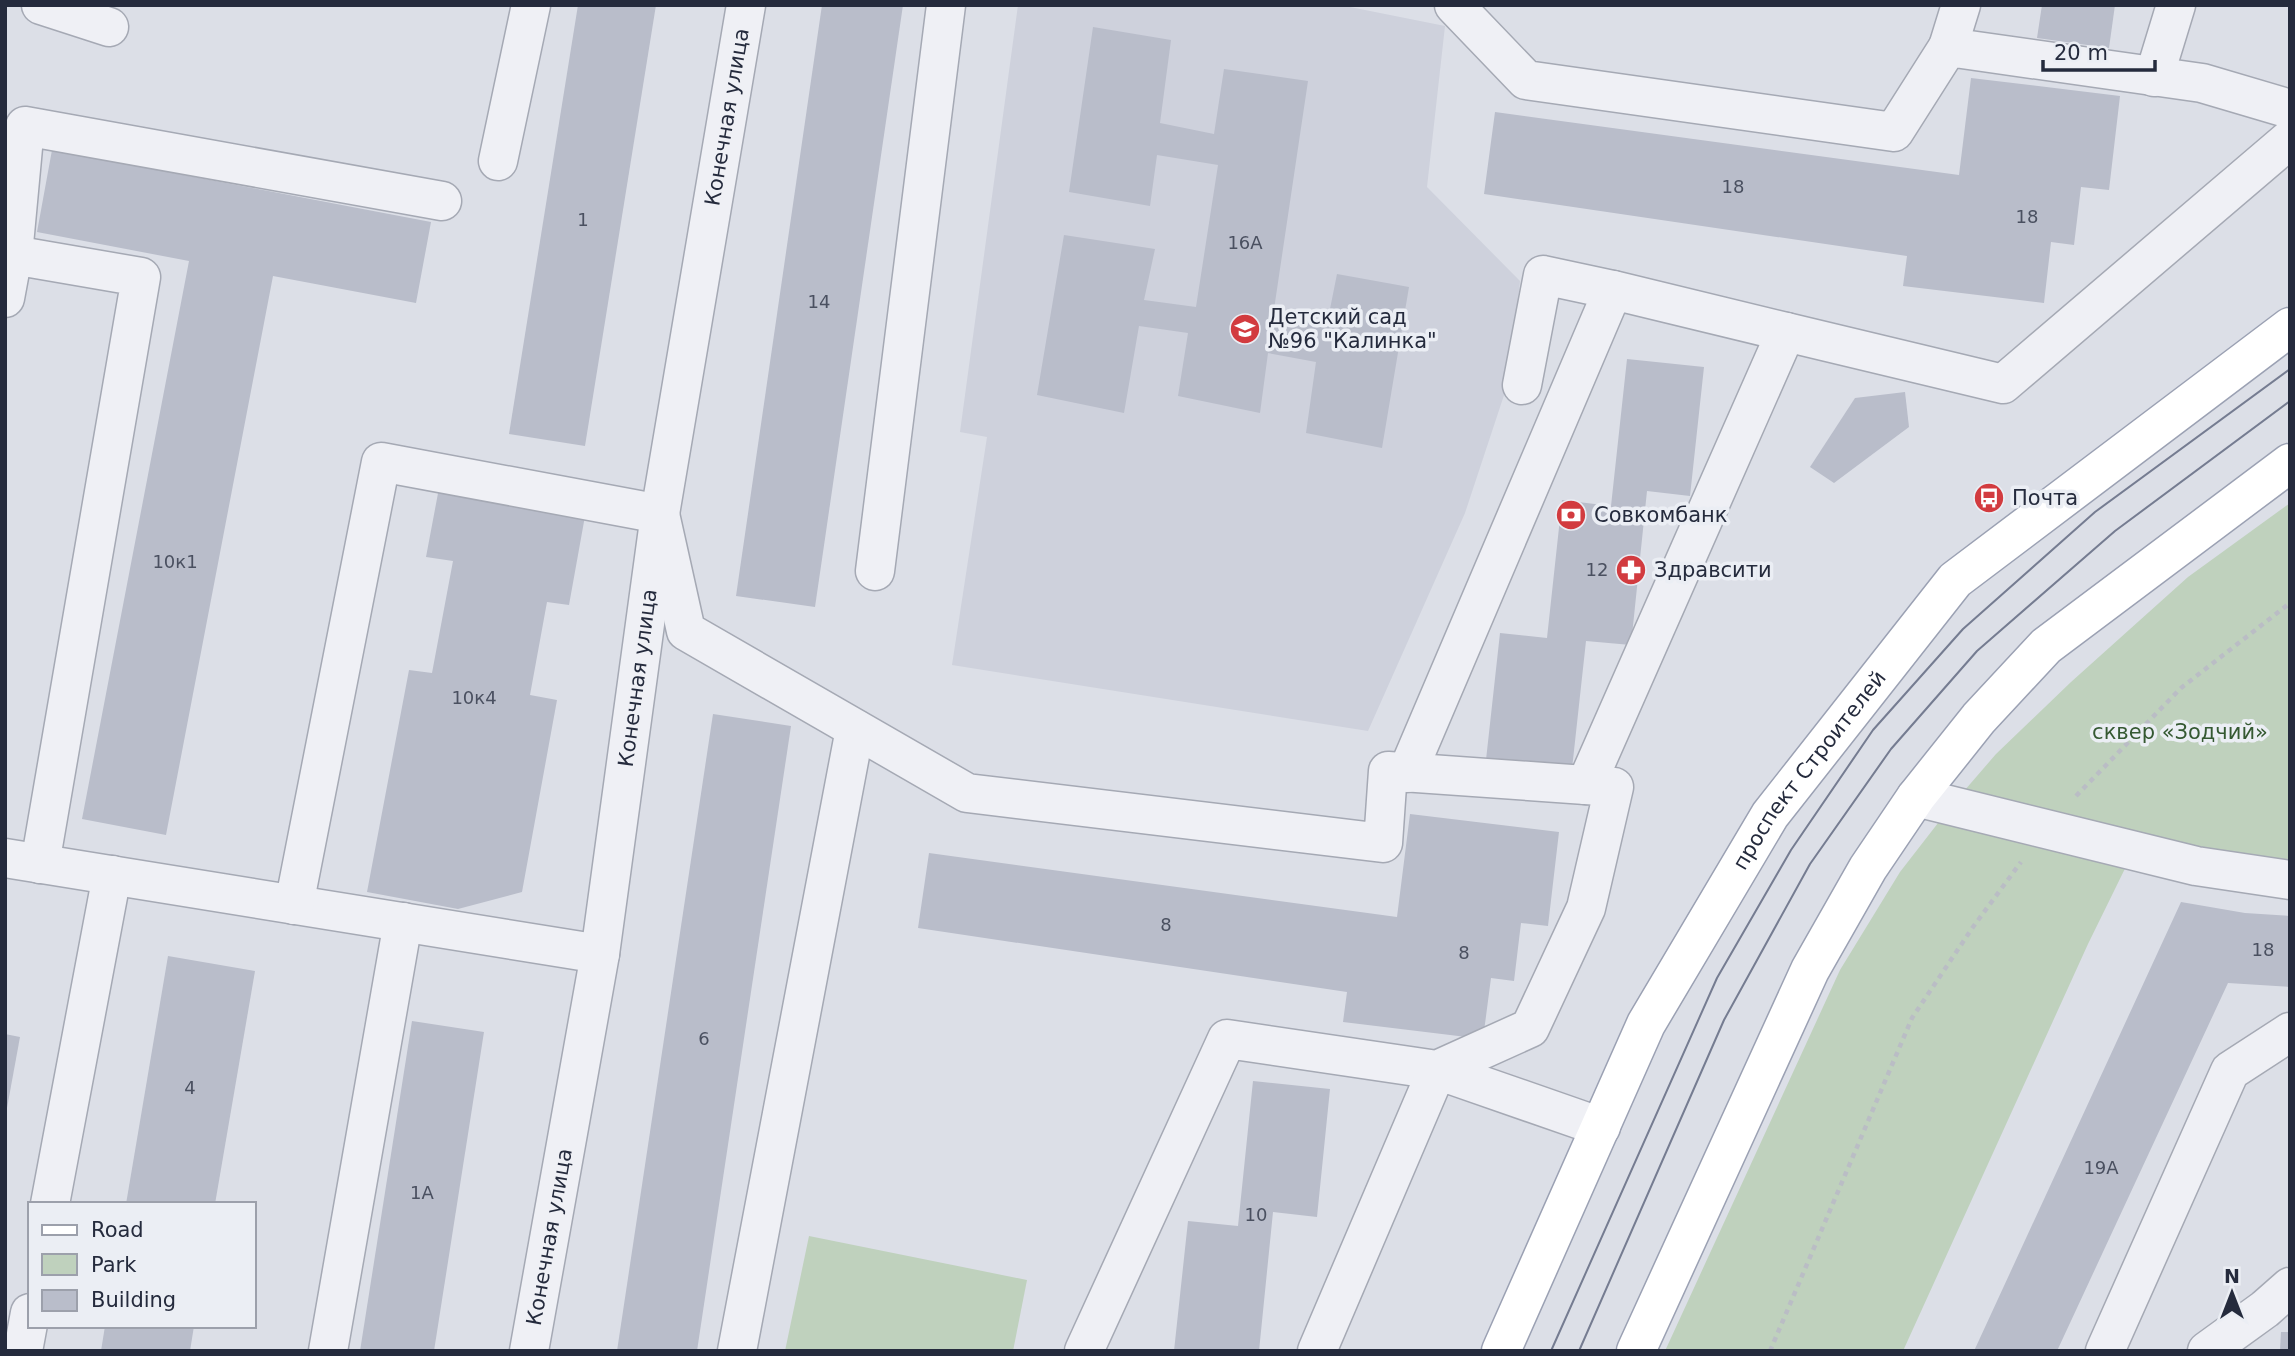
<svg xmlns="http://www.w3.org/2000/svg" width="2295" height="1356" viewBox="0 0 2295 1356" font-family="'DejaVu Sans',sans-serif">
<rect width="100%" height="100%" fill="#dcdfe7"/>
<path fill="#ced1dc" d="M1018 5H1340L1445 26 1427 187 1520 281 1510 377 1465 513 1368 731 952 665 987 437 960 432Z"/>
<g fill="#bfd1bd">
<path d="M2290 503V862L2140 838 2088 944 1903 1351H1665L1840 970 1900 872 1952 805 1996 754 2071 682 2188 577Z"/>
<path d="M809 1236 1027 1280 1013 1351H785Z"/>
</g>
<g fill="#b9bdca">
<path d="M578 5H656L585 446 509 434Z"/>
<path d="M822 5H903L815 607 736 596Z"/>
<path d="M2042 5H2115L2109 48 2037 38Z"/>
<path d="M1093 27 1171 40 1160 123 1214 134 1224 69 1308 81 1273 316 1327 324 1337 274 1409 287 1382 448 1306 433 1316 362 1268 353 1260 413 1178 396 1188 333 1139 326 1124 413 1037 395 1064 235 1155 249 1144 300 1196 307 1218 165 1157 155 1150 206 1069 192Z"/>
<path d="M1971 78 2120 96 2109 190 2081 187 2074 245 2051 242 2044 303 1903 286 1907 256 1484 194 1495 112 1959 175Z"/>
<path d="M52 150 431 222 416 303 273 276 166 835 82 819 189 261 37 232Z"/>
<path d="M1627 359 1704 367 1690 496 1647 491 1631 645 1586 641 1571 778 1485 769 1500 633 1547 638 1562 500 1611 506Z"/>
<path d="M1905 392 1909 427 1834 483 1810 467 1855 398Z"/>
<path d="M439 488 585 516 569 605 547 602 530 695 557 700 522 892 458 909 367 892 409 670 432 673 453 561 426 557Z"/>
<path d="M713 714 791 726 697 1351H617Z"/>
<path d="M1410 814 1559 832 1548 926 1521 923 1514 981 1491 978 1483 1039 1343 1022 1347 992 918 928 929 853 1397 917Z"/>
<path d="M2181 902 2245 913 2290 916V987L2228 983 2057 1351H1974Z"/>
<path d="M168 956 255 971 215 1204H126Z"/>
<path d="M412 1021 484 1032 434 1351H360Z"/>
<path d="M5 1034 20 1037 7 1108H5Z"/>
<path d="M1253 1081 1330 1089 1317 1217 1273 1212 1259 1351H1174L1188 1221 1238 1226Z"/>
<path d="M105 1326H194L190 1351H101Z"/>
<path d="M2281 1332H2290V1351H2280Z"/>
</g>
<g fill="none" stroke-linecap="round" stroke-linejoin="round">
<g stroke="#a5a9b4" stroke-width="41">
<g id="minor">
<path d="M41 5 109 27"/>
<path d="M1454 5 1526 80 1894 132 1948 47 2202 83 2290 109"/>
<path d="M1948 47 1961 5"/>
<path d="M2154 77 2176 5"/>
<path d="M498 161 531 5"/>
<path d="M13 255 25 126 442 201"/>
<path d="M5 298 13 255 141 277 40 864"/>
<path d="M1522 385 1543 275 1613 290"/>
<path d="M875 571 946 5"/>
<path d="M1407 773 1613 290 1786 332"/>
<path d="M1586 785 1786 332 2003 384 2290 139"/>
<path d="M1916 797 2196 866 2290 880"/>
<path d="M5 858 600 954"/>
<path d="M294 905 381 462 660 514 686 631 967 793 1383 843 1388 771 1614 787 1586 908 1530 1028 1437 1070 1227 1039 1084 1351"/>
<path d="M50 1204 112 875"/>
<path d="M23 1351 30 1313"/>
<path d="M328 1351 403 922"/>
<path id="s1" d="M529 1351 600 954 660 514 746 5"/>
<path d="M737 1351 855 729"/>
<path d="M1317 1351 1437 1070 1601 1127"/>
<path d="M2105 1351 2230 1071 2290 1032"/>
<path d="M2207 1351 2265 1309 2290 1287"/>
</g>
</g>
<g stroke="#9ba1b3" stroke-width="41">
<g id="major">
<path id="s2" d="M1501 1351 1646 1024 1770 815 1955 580 2290 327"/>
<path d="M1636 1351 1810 970 1868 868 1916 797 1979 718 2046 646 2290 463"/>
</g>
</g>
<g stroke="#babdc5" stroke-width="4.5" stroke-dasharray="5 5" stroke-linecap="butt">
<path d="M2076 796 2181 688 2290 603"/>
<path d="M1770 1351 1912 1018 1973 927 2021 862"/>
</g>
<use href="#minor" stroke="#eff0f5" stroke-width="38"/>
<use href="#major" stroke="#fff" stroke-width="38"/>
<g stroke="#757c91" stroke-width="2">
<path d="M1551 1351 1717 978 1791 850 1873 730 1963 629 2095 512 2290 369"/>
<path d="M1579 1351 1724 1020 1810 864 1891 749 1977 651 2115 531 2290 401"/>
</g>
</g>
<defs>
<g id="school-disc" transform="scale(1.575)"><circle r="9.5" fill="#d23b3f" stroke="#ebeef4"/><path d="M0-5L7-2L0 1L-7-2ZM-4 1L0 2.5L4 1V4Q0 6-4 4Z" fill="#fff"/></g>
<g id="bus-disc" transform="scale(1.575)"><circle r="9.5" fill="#d23b3f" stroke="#ebeef4"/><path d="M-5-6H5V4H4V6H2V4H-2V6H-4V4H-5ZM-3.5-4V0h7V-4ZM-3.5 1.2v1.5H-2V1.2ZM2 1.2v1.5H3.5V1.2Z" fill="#fff"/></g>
<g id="bank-disc" transform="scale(1.575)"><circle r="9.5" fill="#d23b3f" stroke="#ebeef4"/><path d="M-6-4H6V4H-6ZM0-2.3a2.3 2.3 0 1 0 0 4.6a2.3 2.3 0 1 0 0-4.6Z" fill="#fff"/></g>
<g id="pharmacy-disc" transform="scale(1.575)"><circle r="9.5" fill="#d23b3f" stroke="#ebeef4"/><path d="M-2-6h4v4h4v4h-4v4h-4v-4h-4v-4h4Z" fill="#fff"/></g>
</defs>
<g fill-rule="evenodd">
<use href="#school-disc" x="1245" y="329"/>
<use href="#bus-disc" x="1989" y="498"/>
<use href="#bank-disc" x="1571" y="515"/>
<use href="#pharmacy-disc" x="1631" y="570"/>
</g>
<g text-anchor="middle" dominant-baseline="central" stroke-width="7" stroke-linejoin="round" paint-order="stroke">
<g font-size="18" fill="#4a5060">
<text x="1733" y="186">18</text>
<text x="2027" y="216">18</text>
<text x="583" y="219">1</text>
<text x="1245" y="242">16А</text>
<text x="819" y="301">14</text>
<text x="175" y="561">10к1</text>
<text x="1597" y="569">12</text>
<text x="474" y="697">10к4</text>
<text x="1166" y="924">8</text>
<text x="2263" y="949">18</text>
<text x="1464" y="952">8</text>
<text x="704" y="1038">6</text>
<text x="190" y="1087">4</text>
<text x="2101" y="1167">19А</text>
<text x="422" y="1192">1А</text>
<text x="1256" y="1214">10</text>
</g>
<g font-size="21" fill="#252b3d" stroke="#ebeef4">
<text stroke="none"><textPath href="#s1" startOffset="1250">Конечная улица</textPath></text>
<text stroke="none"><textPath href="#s1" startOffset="682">Конечная улица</textPath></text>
<text stroke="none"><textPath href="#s2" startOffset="660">проспект Строителей</textPath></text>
<text stroke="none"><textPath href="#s1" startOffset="116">Конечная улица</textPath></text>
</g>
<g font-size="21" fill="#252b3d" stroke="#ebeef4" text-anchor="start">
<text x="1268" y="317">Детский сад<tspan x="1268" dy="24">№96 "Калинка"</tspan></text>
<text x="2012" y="498">Почта</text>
<text x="1594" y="515">Совкомбанк</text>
<text x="1654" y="570">Здравсити</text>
</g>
<g font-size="21" fill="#355932" stroke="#ebeef4">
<text x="2180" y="732">сквер «Зодчий»</text>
</g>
</g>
<rect width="2295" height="1356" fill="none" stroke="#252b3d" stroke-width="14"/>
<rect x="28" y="1202" width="228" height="126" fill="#ebeef4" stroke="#9ca0ab" stroke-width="2"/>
<rect x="42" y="1225" width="35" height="10" fill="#ffffff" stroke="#9ca0ab" stroke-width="2"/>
<text x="91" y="1237" font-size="21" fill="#252b3d">Road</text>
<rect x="42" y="1254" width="35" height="21" fill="#bfd1bd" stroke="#9ca0ab" stroke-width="2"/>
<text x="91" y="1272" font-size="21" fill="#252b3d">Park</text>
<rect x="42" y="1290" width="35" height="21" fill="#b9bdca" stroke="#9ca0ab" stroke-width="2"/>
<text x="91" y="1307" font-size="21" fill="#252b3d">Building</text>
<g transform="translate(2232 1293)" stroke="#ebeef4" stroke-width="5" paint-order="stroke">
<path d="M0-5L12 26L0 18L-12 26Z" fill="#252b3d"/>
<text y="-10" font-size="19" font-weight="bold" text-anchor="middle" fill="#252b3d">N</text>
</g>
<path d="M2043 60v10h112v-10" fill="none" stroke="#252b3d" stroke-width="3.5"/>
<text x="2054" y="60" font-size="21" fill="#252b3d" stroke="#ebeef4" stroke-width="5" paint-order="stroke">20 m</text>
</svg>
